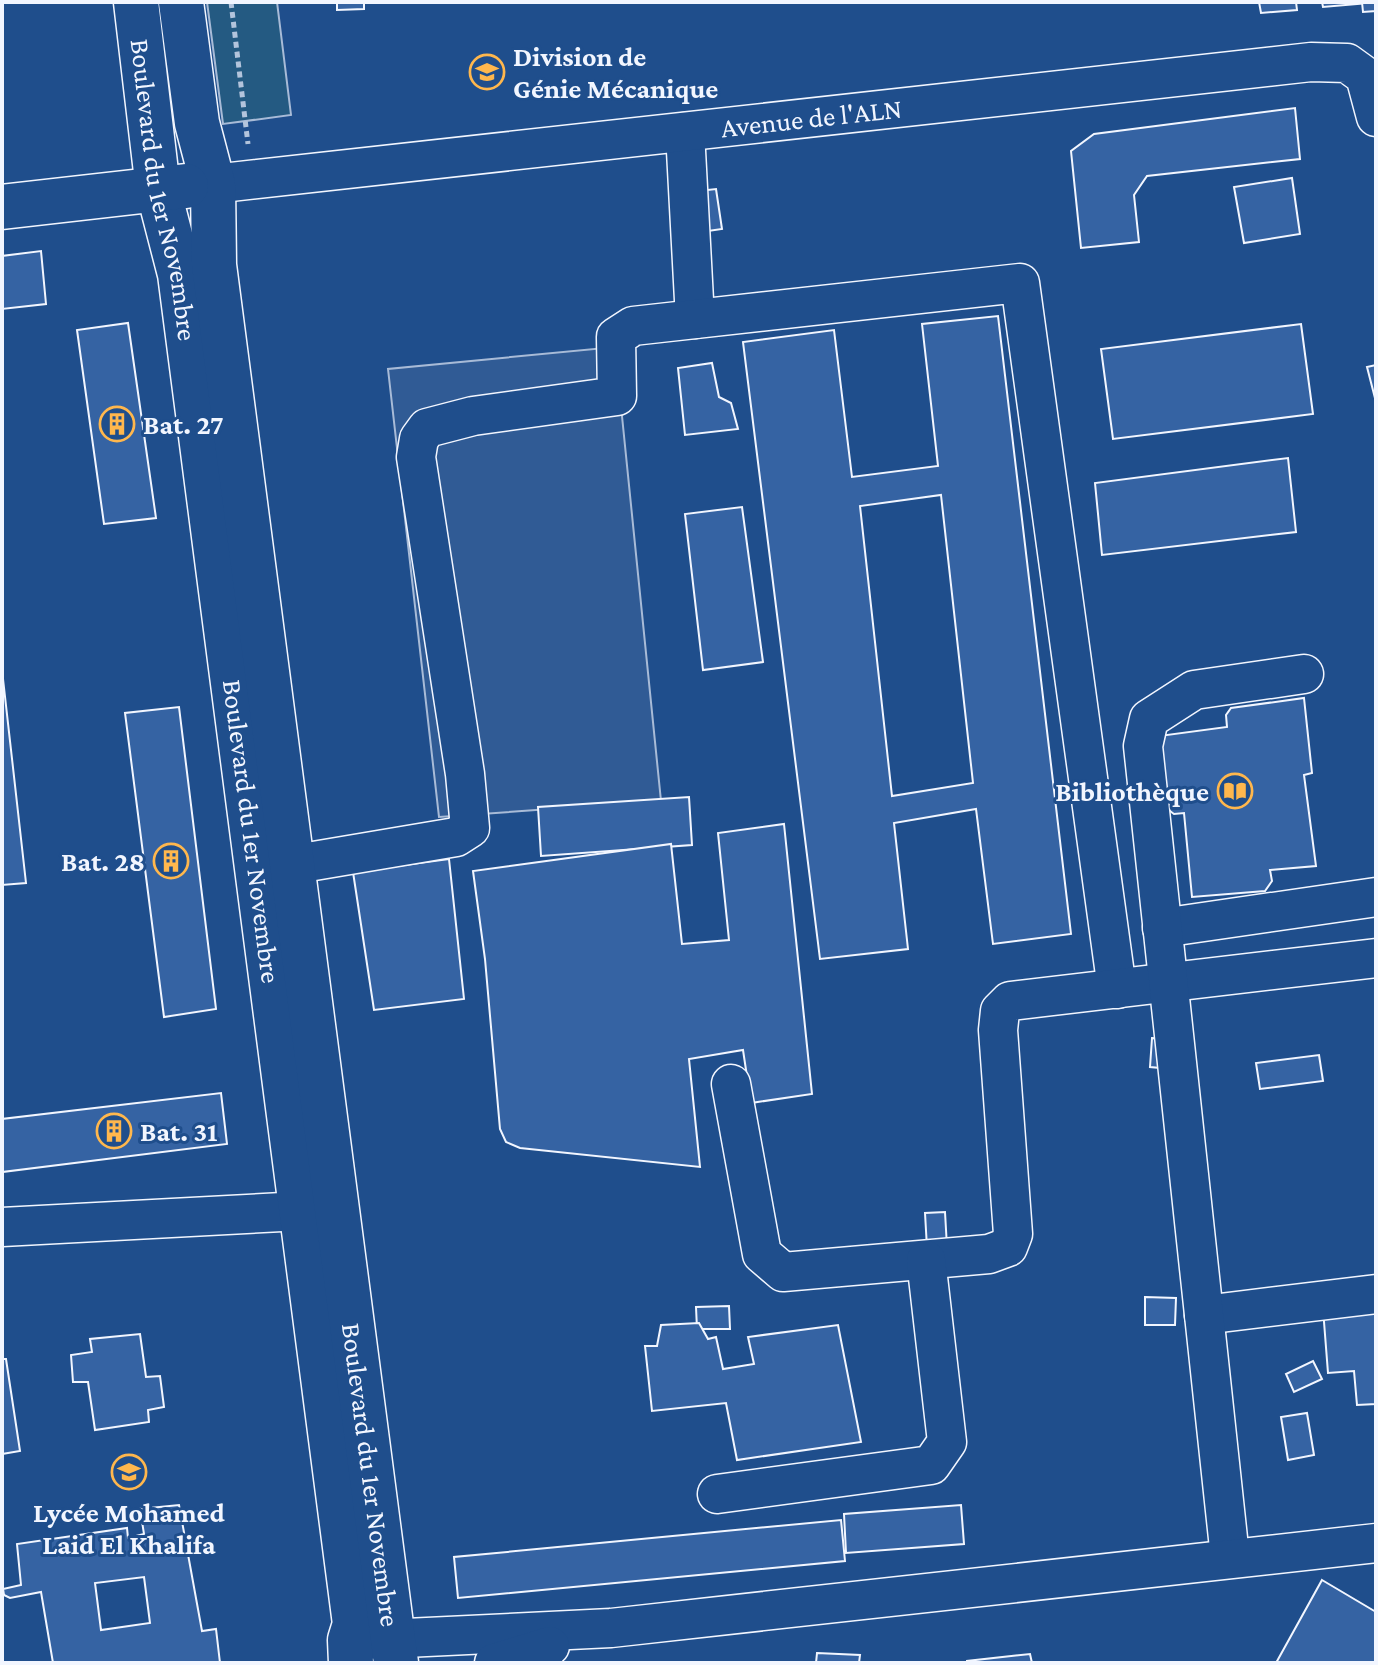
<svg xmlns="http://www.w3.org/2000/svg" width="1378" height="1665" viewBox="0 0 1378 1665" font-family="'Crimson Pro',serif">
<rect width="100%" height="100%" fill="#1f4e8c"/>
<path fill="#245a82" stroke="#a8bbd7" stroke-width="2" d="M207 2H277L291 115 223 124Z"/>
<path fill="#305b95" stroke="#a8bbd7" stroke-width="2" d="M615 347 661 801 439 817 388 369Z"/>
<g fill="#3563a3" stroke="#f2f6ff" stroke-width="2" fill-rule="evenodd">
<path d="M337 2H364V9L337 10Z"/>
<path d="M1259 2H1296L1297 10 1261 13Z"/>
<path d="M1322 2H1368V3L1323 7Z"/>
<path d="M1362 2H1376V11L1363 12Z"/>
<path d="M1295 108 1300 159 1147 176 1134 195 1139 242 1081 248 1071 151 1094 134Z"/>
<path d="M1292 178 1300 234 1244 243 1234 187Z"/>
<path d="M716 189 722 229 687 234 681 193Z"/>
<path d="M41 251 46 304 2 309V256Z"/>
<path d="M998 316 1071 934 993 944 976 809 894 823 908 949 820 959 743 342 834 330 852 477 938 466 922 324ZM941 495 973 783 892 796 860 506Z"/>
<path d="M128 323 156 518 104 524 77 330Z"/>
<path d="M1301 324 1313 414 1113 439 1101 349Z"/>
<path d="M712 363 719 397 731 403 738 429 685 435 678 368Z"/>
<path d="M1376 365V402L1367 367Z"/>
<path d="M1288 458 1296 532 1102 555 1095 483Z"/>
<path d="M742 507 763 662 703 670 685 514Z"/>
<path d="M2 670 26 883 2 885Z"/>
<path d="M1304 698 1312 773 1304 775 1316 866 1270 870 1272 881 1265 891 1192 897 1184 813 1174 814 1166 808 1159 736 1227 727 1226 715 1231 708Z"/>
<path d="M179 707 216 1009 164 1017 125 713Z"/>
<path d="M689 797 692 845 541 856 538 807Z"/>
<path d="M784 824 812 1094 751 1103 743 1050 689 1059 700 1167 520 1148 506 1142 500 1129 485 959 473 871 671 844 682 944 729 940 718 833Z"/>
<path d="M449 859 464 999 374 1010 353 872Z"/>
<path d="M1152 1038 1185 1041 1182 1070 1150 1067Z"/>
<path d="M1319 1055 1323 1081 1260 1089 1256 1063Z"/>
<path d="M221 1093 227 1144 2 1172V1119Z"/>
<path d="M945 1212 947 1247 927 1248 925 1213Z"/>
<path d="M1145 1297 1176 1298 1175 1325H1145Z"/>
<path d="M1376 1304V1404L1357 1405 1354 1371 1328 1373 1323 1309Z"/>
<path d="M729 1306 730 1329H697L696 1307Z"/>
<path d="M699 1323 708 1339 716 1337 723 1369 754 1364 748 1337 838 1325 861 1442 737 1460 726 1403 652 1411 645 1346H657L661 1325Z"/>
<path d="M140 1334 146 1377 160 1376 164 1407 148 1410 149 1422 95 1430 88 1382H73L71 1355 92 1352 90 1339Z"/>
<path d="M2 1359H6L20 1451 2 1454Z"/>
<path d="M1313 1361 1322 1379 1294 1392 1286 1374Z"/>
<path d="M1307 1413 1314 1455 1288 1460 1281 1417Z"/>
<path d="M179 1505 202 1631 216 1629 220 1663H53L41 1592 10 1598 4 1595 3 1589 21 1585 17 1544 127 1528 128 1538 144 1534 140 1509ZM144 1577 150 1623 101 1630 95 1583Z"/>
<path d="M961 1505 964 1544 846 1553 844 1514Z"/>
<path d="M841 1520 845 1561 458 1598 454 1557Z"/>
<path d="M1322 1580 1376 1612V1663H1276Z"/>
<path d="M817 1653 860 1655 859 1663H816Z"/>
<path d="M1030 1654 1032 1663H967V1661Z"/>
</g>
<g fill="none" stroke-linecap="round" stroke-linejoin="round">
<g stroke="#f2f6ff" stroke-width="41">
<g id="minor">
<path d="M685 132 695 319"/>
<path id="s1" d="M213 184 1311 62 1347 63 1365 76 1376 117"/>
<path d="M290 865 456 837 470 828 465 774 416 457 419 439 427 428 473 416 617 396 616 337 633 326 1020 283 1117 989"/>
<path d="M1162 928 1376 897"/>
<path d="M731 1084 762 1254 783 1272 989 1254 1008 1247 1013 1234 998 1030 1000 1011 1010 1001 1376 958"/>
<path d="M2 1227 301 1211 321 1189"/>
<path d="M1204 1315 1376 1294"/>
<path d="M717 1494 931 1465 947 1442 926 1260"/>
<path d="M1230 1557 1143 746 1149 719 1194 690 1304 674"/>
<path d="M364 1640 611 1628 1376 1543"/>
<path d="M494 1663 550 1646"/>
</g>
</g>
<g stroke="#f2f6ff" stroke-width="47">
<g id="major">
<path id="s2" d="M136 2 158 189 180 274 355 1624 350 1640 351 1663"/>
<path id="s3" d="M181 2 197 123 213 184 214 265 396 1663"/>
<path d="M2 207 186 186"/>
</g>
</g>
<path stroke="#b3c4dc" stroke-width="5" stroke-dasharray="6 4" stroke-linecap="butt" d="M231 2 248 144"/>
<use href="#minor" stroke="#1f4e8c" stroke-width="38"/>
<use href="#major" stroke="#1f4e8c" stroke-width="44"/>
</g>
<defs>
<g id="university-ring" transform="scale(1.8)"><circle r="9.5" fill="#1f4e8c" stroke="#ffb74d" stroke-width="1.5"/><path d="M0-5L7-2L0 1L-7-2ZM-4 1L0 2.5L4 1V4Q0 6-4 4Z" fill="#ffb74d"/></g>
<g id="building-ring" transform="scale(1.8)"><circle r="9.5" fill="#1f4e8c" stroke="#ffb74d" stroke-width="1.5"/><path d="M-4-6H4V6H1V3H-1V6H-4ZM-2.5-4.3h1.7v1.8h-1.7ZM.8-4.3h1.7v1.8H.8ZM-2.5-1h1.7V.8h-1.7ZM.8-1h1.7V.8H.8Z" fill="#ffb74d"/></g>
<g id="library-ring" transform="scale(1.8)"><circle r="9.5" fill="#1f4e8c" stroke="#ffb74d" stroke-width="1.5"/><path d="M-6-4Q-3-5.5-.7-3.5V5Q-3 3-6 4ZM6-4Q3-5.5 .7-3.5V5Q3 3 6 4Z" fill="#ffb74d"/></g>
<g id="school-ring" transform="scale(1.8)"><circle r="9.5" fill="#1f4e8c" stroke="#ffb74d" stroke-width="1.5"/><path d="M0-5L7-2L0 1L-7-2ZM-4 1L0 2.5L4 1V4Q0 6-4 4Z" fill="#ffb74d"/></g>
</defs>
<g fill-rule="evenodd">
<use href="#university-ring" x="487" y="72"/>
<use href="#building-ring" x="117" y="424"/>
<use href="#library-ring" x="1235" y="791"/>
<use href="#building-ring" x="171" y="861"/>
<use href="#building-ring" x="114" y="1131"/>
<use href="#school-ring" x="129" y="1472"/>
</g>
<g text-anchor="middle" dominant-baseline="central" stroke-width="6" stroke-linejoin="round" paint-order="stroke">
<g font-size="28" font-weight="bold" fill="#f2f6ff" stroke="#1f4e8c" text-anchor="start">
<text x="513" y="56">Division de<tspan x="513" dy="32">Génie Mécanique</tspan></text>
<text x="143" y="424">Bat. 27</text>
<text x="1209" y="791" text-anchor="end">Bibliothèque</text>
<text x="145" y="861" text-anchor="end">Bat. 28</text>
<text x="140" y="1131">Bat. 31</text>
<text x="129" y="1512" text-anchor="middle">Lycée Mohamed<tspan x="129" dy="32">Laid El Khalifa</tspan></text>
</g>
<g font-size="28" fill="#f2f6ff" stroke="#1f4e8c">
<text stroke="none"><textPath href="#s1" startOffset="602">Avenue de l'ALN</textPath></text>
<text stroke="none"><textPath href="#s2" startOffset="190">Boulevard du 1er Novembre</textPath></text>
<text stroke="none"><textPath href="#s2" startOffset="838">Boulevard du 1er Novembre</textPath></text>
<text stroke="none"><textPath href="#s3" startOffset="1486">Boulevard du 1er Novembre</textPath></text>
</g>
</g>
<rect width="1378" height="1665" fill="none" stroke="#f2f6ff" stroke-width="8"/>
</svg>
